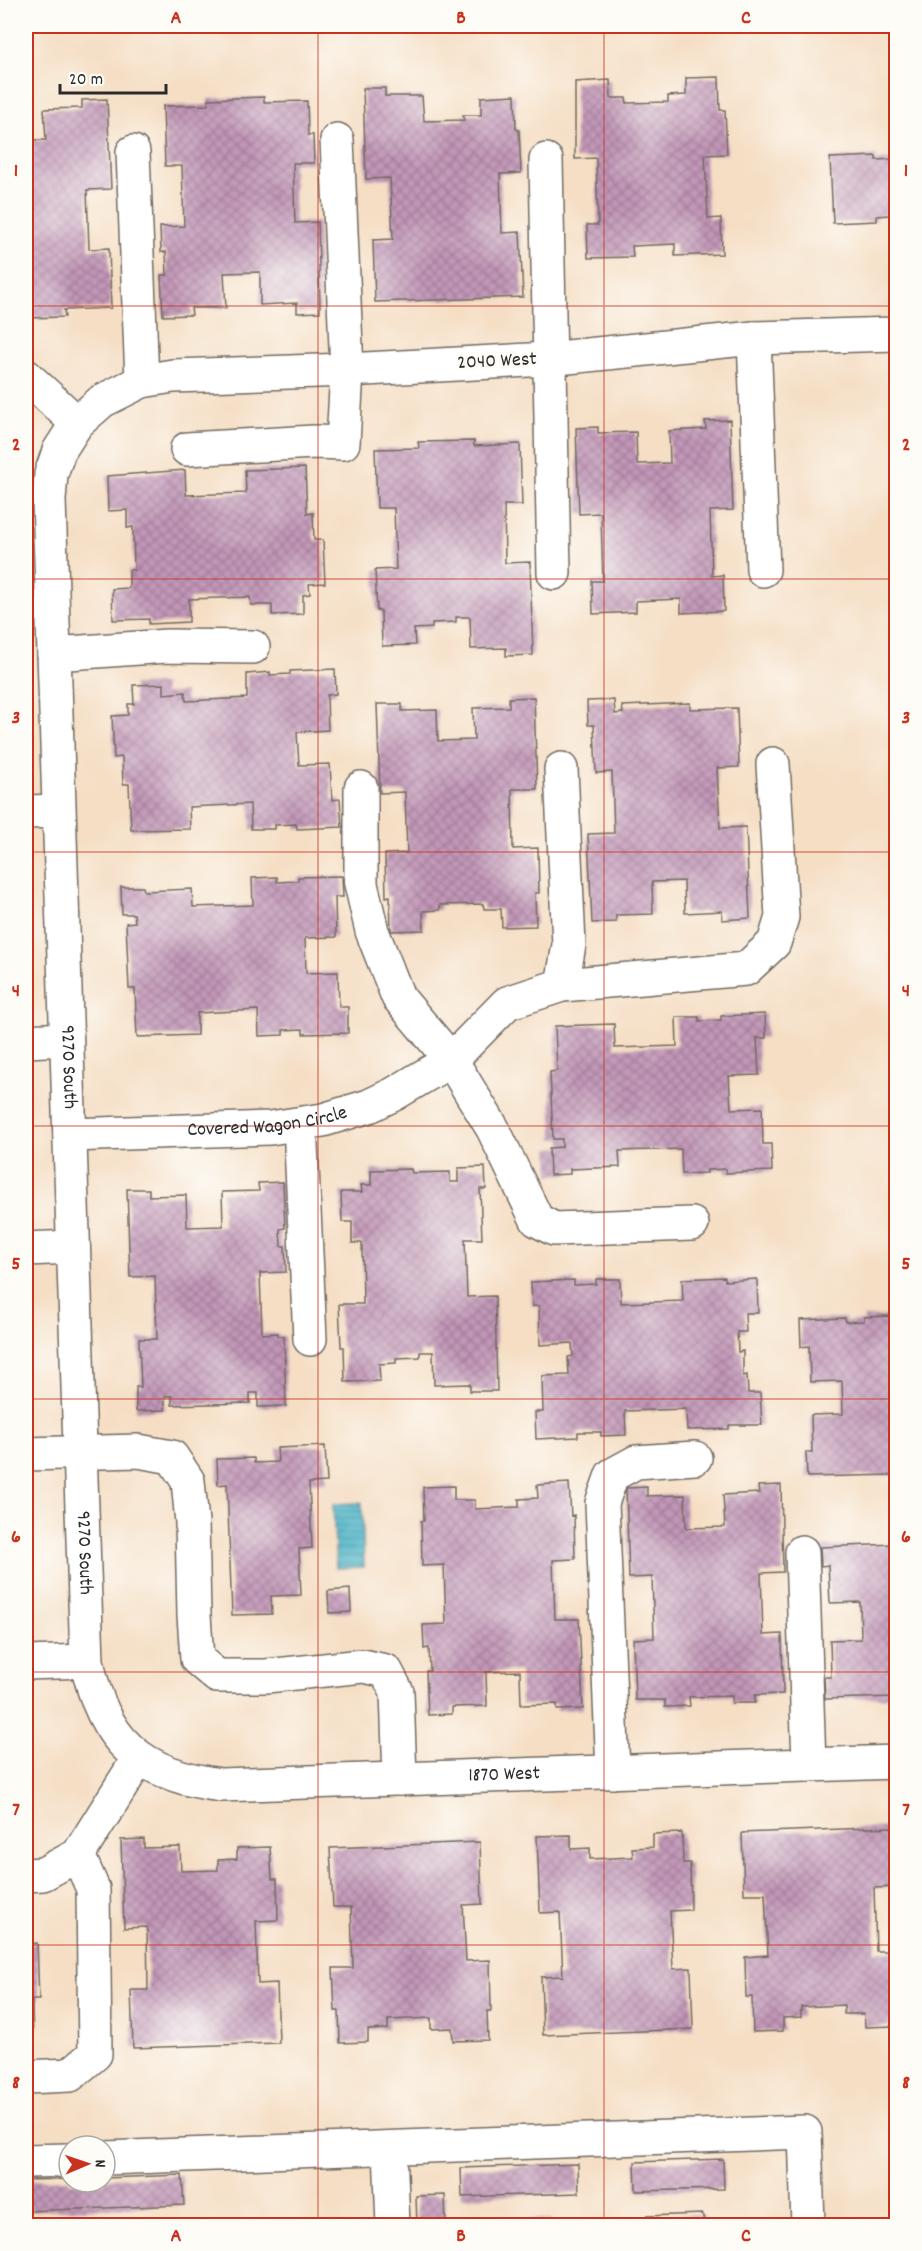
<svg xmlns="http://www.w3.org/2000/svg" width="922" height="2251" viewBox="0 0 922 2251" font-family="Dekko,sans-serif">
<defs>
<pattern id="water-rules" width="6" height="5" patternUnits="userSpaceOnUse" patternTransform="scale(1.5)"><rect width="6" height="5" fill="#49b2c7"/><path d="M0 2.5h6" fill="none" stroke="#3d91a2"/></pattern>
<pattern id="building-cross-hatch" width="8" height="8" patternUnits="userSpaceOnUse" patternTransform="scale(1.5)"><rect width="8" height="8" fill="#c297b8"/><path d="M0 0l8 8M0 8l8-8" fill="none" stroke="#9e7b96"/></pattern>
</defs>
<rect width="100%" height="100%" fill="#fdfcf7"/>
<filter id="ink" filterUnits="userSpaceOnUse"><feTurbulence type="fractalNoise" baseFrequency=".0167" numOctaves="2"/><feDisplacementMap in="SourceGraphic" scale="12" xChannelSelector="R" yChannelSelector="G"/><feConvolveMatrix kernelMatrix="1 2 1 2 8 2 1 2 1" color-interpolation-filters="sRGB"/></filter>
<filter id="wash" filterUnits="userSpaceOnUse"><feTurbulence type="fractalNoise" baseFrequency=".008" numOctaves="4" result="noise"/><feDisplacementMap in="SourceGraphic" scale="24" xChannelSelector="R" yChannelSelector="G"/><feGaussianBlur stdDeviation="1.35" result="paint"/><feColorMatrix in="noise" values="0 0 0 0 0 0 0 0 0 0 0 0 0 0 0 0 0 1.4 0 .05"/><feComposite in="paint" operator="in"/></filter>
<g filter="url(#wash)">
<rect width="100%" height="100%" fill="#f5dec4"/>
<path fill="url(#water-rules)" stroke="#3a6e79" stroke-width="1.5" d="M362 1503 364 1567 336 1568 333 1504Z"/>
<g id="blocks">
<g fill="url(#building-cross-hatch)">
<path d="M719 77 720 110H725L727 154 705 155 708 219 721 218 722 254 675 256V244L632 246 633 257 588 258 587 225H598L596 158 575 159V82L610 80 611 98H626L627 103 668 102V96L686 95V78Z"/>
<path d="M363 88H385V96H422L424 121 464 120 463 115H481V97L515 95 516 129 519 130 521 173 500 174 502 233 520 232 523 297 375 302 373 240 393 239 390 178 366 179Z"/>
<path d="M264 97V102L307 101 308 135H313L314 163H293L295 223 318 222 320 312 297 313V303L260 305V272L224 273 226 308H191L192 315 163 316 161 275H167L166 252H161L160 227 184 226 182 166H165L163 106 208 105V99Z"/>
<path d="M107 99 111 189 87 190 89 249 109 248 111 308 64 310 65 317 26 318V140H46L44 109 82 108V100Z"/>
<path d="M876 156V160L896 159V211L890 212V215L877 216V221L833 223 830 158Z"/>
<path d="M730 420 733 510 710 511 712 576 723 575 724 611 681 613V599L636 601V612L593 614 592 581H603L601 513 579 514 576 428 598 427V433L636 432 637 464 670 463 669 431 706 429 705 421Z"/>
<path d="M474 441V446L520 444 522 505H504L505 563 530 562 533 655 506 656V648L471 649 470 617H456V622L432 623V628L414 629 415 645 382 646 381 611H377L375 570 396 569 394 508H377L375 449 419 448 418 442Z"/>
<path d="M305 468 307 514 313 513 314 540H323L325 583 309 584 310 594 303 595V614L272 615V605H251L250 597 189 599V622L149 624V619L113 620 112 589 129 588V570H134L133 527 127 528V510L108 511 107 476 185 470 186 495 246 493 245 470Z"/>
<path d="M335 669 336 694 327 695 328 730 297 732 299 765 330 764 332 800 340 799 342 827 297 829 296 824 275 825V829H251L250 804 189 807 190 829 131 830 129 784H123L122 757 114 758 112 716 128 715V704H134L133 685 164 684V694L185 692 186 701 247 698V674L270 672V675L290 674V671Z"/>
<path d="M534 697 537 789H512L513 849 538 848 539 893H535L536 926 502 927 501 909H484L483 904 440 905V910L423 911 424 930 391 931 390 896 386 897 385 854 407 853 405 792 380 793 377 704H402V711L437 710 438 741 474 740 473 708 509 707V698Z"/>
<path d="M614 700 615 714 623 713 622 706 690 703V709L737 708 739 767 717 768 720 828 746 827 750 918 722 920V911L685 913 684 881 652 882 653 914 616 915V922L592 923 588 834 614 833 612 772 596 773 594 725H588L587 701Z"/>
<path d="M342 876 343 897H335L336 937 305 938 306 973 338 972 339 1007H348V1033L303 1034V1029L283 1030V1035L259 1036 258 1010 197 1013V1035L137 1037 135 989H129L126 923 135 922 134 914H122L121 887H143L144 891 192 889 193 907 253 905 252 878 277 877V882L298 881V877Z"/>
<path d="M765 1014 766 1038H757L759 1075 729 1076 731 1109 762 1108 763 1144H771L772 1171 726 1173V1169L707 1170V1173L682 1174 681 1149 619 1151 620 1167 570 1169V1174L550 1175 549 1148 562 1147V1139H553L550 1072 557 1071 555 1026 614 1024 615 1048 677 1046 676 1017H699V1021L721 1020V1016Z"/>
<path d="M485 1167 486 1189H480L482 1239H465L467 1297 495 1296 497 1391H470V1384L434 1385 433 1352H420V1357L396 1358V1363L379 1364 380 1381 345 1382 344 1347H341L339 1304H363L362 1243H352V1222H342L341 1192H362L361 1185H371V1170L411 1169 412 1173 450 1172V1182H458V1168Z"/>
<path d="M283 1182 285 1228 280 1229 281 1246H285L286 1272 260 1273 262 1334 278 1333V1336H284L286 1406 258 1407V1393H250V1403L172 1405V1396H165V1410L136 1411V1387H141L139 1339H157L155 1276 130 1277 127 1189H149V1196L186 1195 187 1227 223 1226 222 1192 259 1191 258 1183Z"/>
<path d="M725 1277V1281L757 1279 758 1313H745L746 1332H737L738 1352 743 1351V1376L747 1375 748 1393H760L762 1425H729V1429L687 1430 686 1409 625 1411 626 1435 601 1436V1432H578V1437L536 1439 535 1412H543L542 1376 569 1375 568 1357 573 1356 572 1343 540 1345 539 1306H532L531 1282 574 1280V1285L596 1284V1279H620L621 1303 683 1301 682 1279Z"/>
<path d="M890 1316 891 1341H896L895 1475 807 1477 806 1452H812L811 1415 843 1414 842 1381 810 1382 809 1346 801 1347 800 1320 845 1318 846 1322 864 1321V1317Z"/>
<path d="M325 1446 327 1482 309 1483 312 1548 299 1549 301 1595 271 1596 272 1614 232 1615 227 1484 218 1485 217 1459 254 1458V1463L278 1462 277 1448Z"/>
<path d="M569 1483 571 1516 574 1515 575 1559 553 1560 555 1619H579L583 1709 557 1710V1704L521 1705 520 1671 486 1672 487 1706 452 1707V1714L428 1715 426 1671H430L429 1648 424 1649 423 1625 446 1624 444 1565 422 1566 421 1521H424L423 1487 454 1486V1500H475V1509L519 1507V1499L538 1498 537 1485Z"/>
<path d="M781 1485 783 1572 761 1573 763 1635 782 1634 783 1694 755 1695V1703H732V1696L689 1697 690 1706 665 1707V1700H635L633 1639 654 1638 652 1577 629 1578 626 1488 647 1487V1496L685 1495 686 1528 725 1527 723 1495 759 1493 758 1486Z"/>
<path d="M896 1544V1697L825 1699 824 1677H831L830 1640 861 1639 860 1602 830 1603 828 1565 821 1566 820 1547Z"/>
<path d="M350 1589 351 1612 329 1613 328 1591Z"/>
<path d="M892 1827 895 1887 874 1888 876 1951H896V2026L865 2027 864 2014H844V2005L801 2007V2017L783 2018V2031L753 2032 752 1997H746L745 1957 768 1955 765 1894H744L742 1833Z"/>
<path d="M682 1833 683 1863H690L691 1910 670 1911 673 1969 691 1968 693 2029 543 2035 541 1977 563 1976 560 1912 540 1913 537 1836 571 1835V1849L590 1848V1859L633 1857 632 1848 653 1847V1834Z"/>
<path d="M144 1839V1848L180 1847 181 1871 218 1870V1860L237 1859V1848L270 1847 272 1879H277L278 1920 256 1921 258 1984 277 1983 279 2043 133 2048 131 1990H148L147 1927 124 1928 121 1840Z"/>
<path d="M480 1842 482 1904 463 1905 466 1961 490 1960 491 2011H487L488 2040 453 2041 452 2028 431 2029V2018L388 2020V2029L368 2030V2042L340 2043 339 2011H335L333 1968H353L351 1907H333L330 1848Z"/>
<path d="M29 1897 31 1944 37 1943 39 2000H32L33 2045H26V1898Z"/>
<path d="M723 2159 724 2189 636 2191 635 2162Z"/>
<path d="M578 2164 579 2193 462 2197 461 2168Z"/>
<path d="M182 2175 184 2205 26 2211V2180L69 2179V2182H105V2178Z"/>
<path d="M445 2195 446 2226H417L416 2196Z"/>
<path d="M703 2214 704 2226H647L646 2216Z"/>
<path d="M551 2219V2226H494L493 2221Z"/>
</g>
</g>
</g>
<g filter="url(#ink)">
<use href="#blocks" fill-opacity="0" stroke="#726a61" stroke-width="1.5"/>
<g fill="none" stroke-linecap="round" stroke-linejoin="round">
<g stroke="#726a61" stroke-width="36">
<g id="minor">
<path d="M133 152 142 381"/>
<path d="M546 160 554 573"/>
<path id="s1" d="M896 334 754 338 548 359 347 370 173 376 142 381 102 401 77 423 59 451 51 474 49 500 87 1661C102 1741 141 1775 221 1785L896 1762"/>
<path d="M754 338 763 570"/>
<path d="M26 376 77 423"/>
<path d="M187 449 314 442 343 443 347 370 337 140"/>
<path d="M54 654 167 646 253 647"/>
<path d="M561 769 569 945 562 985"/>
<path d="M361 788V884L372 931 398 997 451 1060 493 1129 537 1220 554 1229 692 1224"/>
<path d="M26 812 58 811"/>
<path d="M26 1041 66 1039"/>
<path d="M300 1124 310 1339"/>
<path id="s2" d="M70 1135 270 1128 323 1120 369 1106 394 1094 451 1060 507 1003 562 985 746 969 774 943 782 917 773 764"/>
<path d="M26 1249 73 1247"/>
<path d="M26 1454 138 1451 172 1457 188 1481 192 1522 194 1615 197 1659 217 1676H266L363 1666 386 1671 397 1692 400 1779"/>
<path d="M802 1552 809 1765"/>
<path d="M26 1663 87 1661"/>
<path d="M613 1772 602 1503 612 1475 636 1462 695 1458"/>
<path d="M26 1875 43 1874 78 1855 139 1758"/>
<path d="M26 2077 70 2075 95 2054 93 1889 78 1855"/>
<path d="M390 2148 393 2226"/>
<path d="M105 2158 805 2132 808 2226"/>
<path d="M26 2161 69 2160"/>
</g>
</g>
<use href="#minor" stroke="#fff" stroke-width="33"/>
</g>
</g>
<path fill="none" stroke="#c8321e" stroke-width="1.5" stroke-opacity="0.55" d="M318 26V2226M604 26V2226M26 306H896M26 579H896M26 852H896M26 1126H896M26 1399H896M26 1672H896M26 1945H896"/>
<g text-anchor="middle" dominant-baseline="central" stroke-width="6" stroke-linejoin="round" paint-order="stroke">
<g font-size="20" fill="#2b2b2b" stroke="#fdfcf7">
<text transform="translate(497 362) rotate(-3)">2040 West</text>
<text stroke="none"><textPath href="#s1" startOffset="1485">9270 South</textPath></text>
<text stroke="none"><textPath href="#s2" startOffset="198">Covered Wagon Circle</textPath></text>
<text stroke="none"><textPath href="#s1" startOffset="1971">9270 South</textPath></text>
<text stroke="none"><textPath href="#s1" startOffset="2562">1870 West</textPath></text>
</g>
</g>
<rect width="922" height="2251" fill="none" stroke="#fdfcf7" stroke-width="66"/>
<g transform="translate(87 2164) rotate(88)"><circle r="28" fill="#fdfcf7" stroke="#a9a8a5" stroke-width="1.5"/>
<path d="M0-4.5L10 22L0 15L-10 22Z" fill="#c8321e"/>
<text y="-9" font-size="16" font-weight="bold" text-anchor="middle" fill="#2b2b2b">N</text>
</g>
<path d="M60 84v9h106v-9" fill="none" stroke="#2b2b2b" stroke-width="3"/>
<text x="69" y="84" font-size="18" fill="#2b2b2b" stroke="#fdfcf7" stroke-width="4.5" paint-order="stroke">20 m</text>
<rect x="33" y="33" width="856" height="2185" fill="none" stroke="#c8321e" stroke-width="2"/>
<g font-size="20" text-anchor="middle" font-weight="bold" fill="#c8321e">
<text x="176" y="23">A</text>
<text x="461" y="23">B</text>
<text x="746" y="23">C</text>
<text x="16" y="176">1</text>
<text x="906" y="176">1</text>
<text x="16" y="450">2</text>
<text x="906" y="450">2</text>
<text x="16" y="723">3</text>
<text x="906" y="723">3</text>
<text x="16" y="996">4</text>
<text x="906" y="996">4</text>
<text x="16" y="1269">5</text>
<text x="906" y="1269">5</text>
<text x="16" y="1542">6</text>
<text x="906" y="1542">6</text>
<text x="16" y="1815">7</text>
<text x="906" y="1815">7</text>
<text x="16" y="2088">8</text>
<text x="906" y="2088">8</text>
<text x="176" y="2241">A</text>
<text x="461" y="2241">B</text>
<text x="746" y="2241">C</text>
</g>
</svg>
